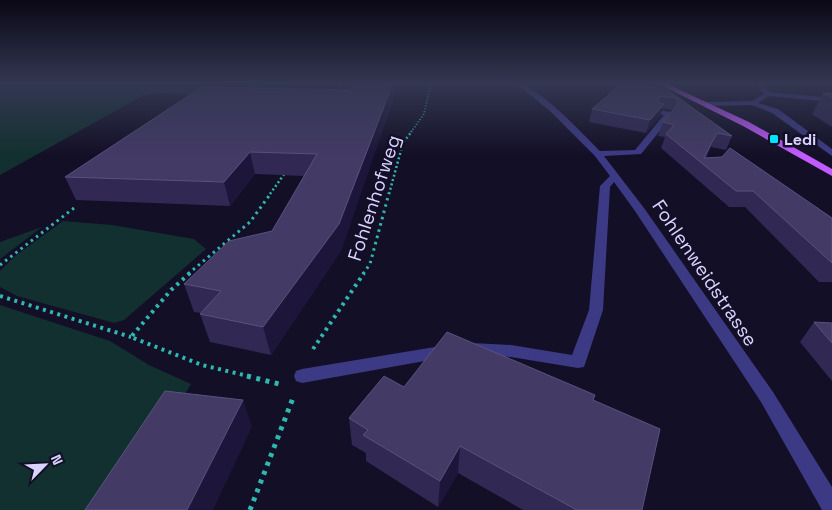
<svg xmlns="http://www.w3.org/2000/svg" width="832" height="510" viewBox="0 0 832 510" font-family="'Space Grotesk',sans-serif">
<rect width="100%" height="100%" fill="#130f26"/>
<g fill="#12302f">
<path d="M0 83H298L278 94 200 95 162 93 144 95 0 175Z"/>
<path d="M63 221 112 225 194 239 206 249 124 320 114 323 17 296 0 287V271L15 256Z"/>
<path d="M42 227 0 259V242Z"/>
<path d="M0 305 110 341 149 365 191 384 115 510H0Z"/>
</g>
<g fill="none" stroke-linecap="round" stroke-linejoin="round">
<g stroke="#2fb8b0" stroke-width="2" stroke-dasharray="1 2" stroke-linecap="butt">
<path d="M339 83 341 92"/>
<path d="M411 132 424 114 431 83"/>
</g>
<g stroke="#2fb8b0" stroke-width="2.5" stroke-dasharray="2 2.5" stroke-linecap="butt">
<path d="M270 194 285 173"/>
<path d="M389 194 403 143 412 131"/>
</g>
<g stroke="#2fb8b0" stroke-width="3" stroke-dasharray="2.5 4" stroke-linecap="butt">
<path d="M0 265 74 208"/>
<path d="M188 274 250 222 271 193"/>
<path d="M363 274 370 264 389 193"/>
</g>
<g stroke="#2fb8b0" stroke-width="4" stroke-dasharray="3 4.5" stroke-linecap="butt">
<path d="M190 273 171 290 131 337 202 365 252 377"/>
<path d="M0 296 131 337"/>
<path d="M313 349 364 273"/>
</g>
<g stroke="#2fb8b0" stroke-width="5" stroke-dasharray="4 5.5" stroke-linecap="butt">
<path d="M247 376 279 384"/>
<path d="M250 510 293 398"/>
</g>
<g fill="#3d3a85" fill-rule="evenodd">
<path d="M515 83C536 83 584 135 600 151L635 150 664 115 656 114V110L672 112V116L641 154 604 156 644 208 773 392 832 487V510H822L761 402 635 211 614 182 610 187 603 310 584 367 578 368 511 357 466 353 464 349 466 345 472 343 511 345 572 355 589 310 600 186 610 176 595 156 550 111Z"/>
<path d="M755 83H761L770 92 832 98V102L769 96 758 103 778 109 832 149V156L772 113 752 105 706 106 703 104 706 102 752 101 764 94Z"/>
<path d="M447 345 453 347 455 351 453 355 447 357 302 383 296 381 294 376 296 371 302 369Z"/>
</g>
<path fill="#c25bff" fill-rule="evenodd" d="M657 83H665L749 122 832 169V176L743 126Z"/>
</g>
<g fill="#312854">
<path d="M666 89 732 136 726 150 711 147 706 158 832 218V282H819L745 207H729L661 148 665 137 658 136 663 122 672 110 663 109 660 116 646 133 589 122 592 109Z"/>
<path d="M350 90 342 249 271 355 210 342 200 314 201 313 194 312 184 284 272 231 305 176 255 174 230 206 76 200 65 177Z"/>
<path d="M823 93H832V127L812 114Z"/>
<path d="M814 322 832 323V381L800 342Z"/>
<path d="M404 387 593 400 642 510H523L458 473 438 507 366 461V453L352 445 349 418Z"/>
</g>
<g fill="#1d163a">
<path d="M393 83H399L342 249 271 355 263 327Z"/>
<path d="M664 104 660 116 646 133 650 120Z"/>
<path d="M717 133 711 147 702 163 704 158Z"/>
<path d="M250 152 255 174 230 206 224 182Z"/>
<path d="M243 400 252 427 213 510H187Z"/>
<path d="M460 446 458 473 438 507 440 481Z"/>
</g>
<g fill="#433a66" stroke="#5a527e">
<path d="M354 83H393L339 224 263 327 200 314 221 291 184 284 229 241 272 231 317 154 250 152 224 182 65 177 202 87 350 90Z"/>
<path d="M622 83H629L666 89 732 136 717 133 704 158 722 157 730 148 832 218V263L753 191H736L666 134 674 125 663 122 678 104 676 98 659 96 658 103 664 104 650 120 592 109Z"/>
<path d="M823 93H832V97Z"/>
<path d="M814 322 832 323V343Z"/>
<path d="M447 332 595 395 593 400 660 429 642 510H575V509L460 446 440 481 363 435 368 430 349 418 384 376 404 387Z"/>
<path d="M165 391 243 400 187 510H85Z"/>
</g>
<linearGradient id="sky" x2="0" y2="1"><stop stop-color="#0a0815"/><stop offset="0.54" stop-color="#333752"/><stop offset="1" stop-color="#333752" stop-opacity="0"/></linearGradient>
<rect width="832" height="155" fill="url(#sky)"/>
<rect fill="#00e5ff" stroke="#130f26" stroke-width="2" x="769" y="134" width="10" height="10" rx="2.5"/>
<g text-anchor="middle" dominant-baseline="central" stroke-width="5" stroke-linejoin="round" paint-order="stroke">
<g font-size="16" font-weight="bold" fill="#d9d4ff" stroke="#130f26" text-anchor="start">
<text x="784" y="139">Ledi</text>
</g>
<g font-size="19" fill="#d9d4ff" stroke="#130f26">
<text transform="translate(374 198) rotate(-72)">Fohlenhofweg</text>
<text transform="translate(705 273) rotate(56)">Fohlenweidstrasse</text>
</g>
</g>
<g transform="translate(45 465) rotate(66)" stroke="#130f26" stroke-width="4" paint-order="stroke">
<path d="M0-4L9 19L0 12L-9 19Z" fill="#d9d4ff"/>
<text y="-8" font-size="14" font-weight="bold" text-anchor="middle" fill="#d9d4ff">N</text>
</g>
</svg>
